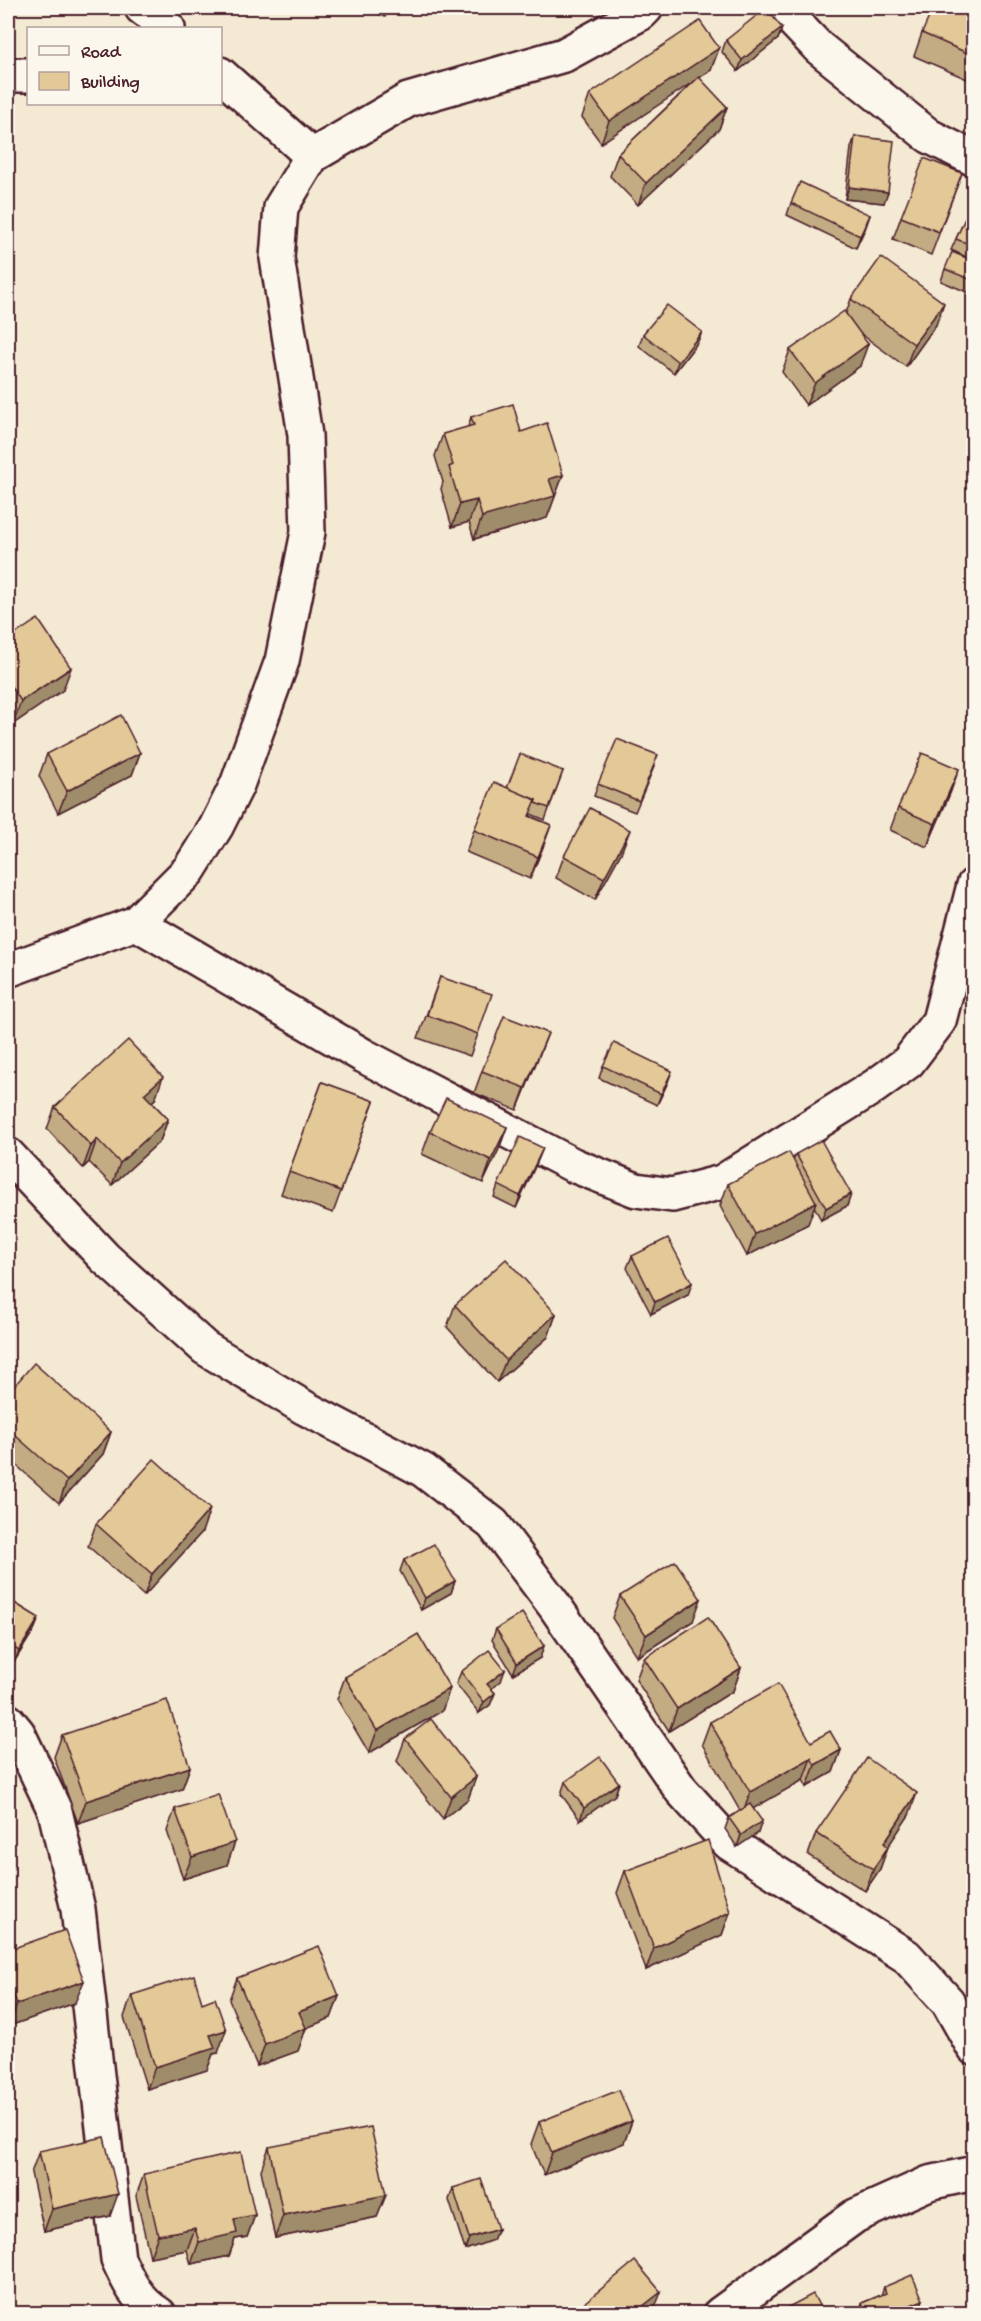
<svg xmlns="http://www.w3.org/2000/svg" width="981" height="2321" viewBox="0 0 981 2321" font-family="'Gochi Hand',sans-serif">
<rect width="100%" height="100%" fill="#f4e9d3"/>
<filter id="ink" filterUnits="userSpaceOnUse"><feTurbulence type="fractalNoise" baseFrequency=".0167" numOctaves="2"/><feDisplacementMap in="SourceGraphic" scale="12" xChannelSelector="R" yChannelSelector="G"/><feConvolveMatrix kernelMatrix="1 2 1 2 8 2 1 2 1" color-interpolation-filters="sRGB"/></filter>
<g filter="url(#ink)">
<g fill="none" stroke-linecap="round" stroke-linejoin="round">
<g stroke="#4a1f2b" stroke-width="38">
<g id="minor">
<path d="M142 8 168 28"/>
<path d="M781 8 819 48 929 136 974 159"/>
<path d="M220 74 312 156"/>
<path d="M8 75H28"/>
<path d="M136 923 364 1056 573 1165 636 1190 672 1195 722 1182 875 1086 908 1062 939 1021 974 885"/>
<path d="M8 970 136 923 189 870 216 827 237 785 282 661 308 532 305 435 277 258 281 207 312 156 408 100 564 55 641 13 646 8"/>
<path d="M8 1155 105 1258 205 1348 305 1408 423 1470 493 1524 554 1605 681 1790 729 1843 906 1956 948 2002 974 2048"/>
<path d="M8 1721 18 1733 55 1811 78 1909 118 2259C128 2281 137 2301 159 2314"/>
<path d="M720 2314 855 2216 929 2183 974 2173"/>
</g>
</g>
<use href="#minor" stroke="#fbf7ec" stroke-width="33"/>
</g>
<g fill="#c3ac83" stroke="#4a1f2b" stroke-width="1.5">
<path d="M367 8H390L385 17Z"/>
<path d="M438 8H458L457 12Z"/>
<path d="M974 8V82L914 56 922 33Z"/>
<path d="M782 28 778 39 738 71 722 52 726 40Z"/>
<path d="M719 48 711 70 699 78 727 107 719 129 638 205 610 176 618 154 696 79 601 143 582 117 590 94Z"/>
<path d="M855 136 884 203 845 199 851 148Z"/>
<path d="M962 173 931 255 893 239 901 217Z"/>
<path d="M974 198V258L973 260 951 250Z"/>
<path d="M791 203 870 215 856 248 787 215Z"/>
<path d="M974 261V295L941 281 945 269Z"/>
<path d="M851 299 936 325 906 367 861 334 860 366 806 405 782 372 790 350 846 313Z"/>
<path d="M702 332 697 343 674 373 639 346 643 334Z"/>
<path d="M471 417 521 432 563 475 547 518 474 539 469 522 452 527 441 489 443 482 435 456 443 434 468 427Z"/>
<path d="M8 639 63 690 13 724 8 716Z"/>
<path d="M140 753 132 775 58 813 39 776 47 754Z"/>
<path d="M654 767 635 812 594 796 598 784Z"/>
<path d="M563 771 545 820 531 814 530 816 551 825 543 847 530 879 466 852 474 830 507 788Z"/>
<path d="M951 791 927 847 890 830 898 808Z"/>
<path d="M621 853 595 900 556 878 564 856Z"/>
<path d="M440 977 478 1034 470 1056 418 1038Z"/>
<path d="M548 1033 517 1110 474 1093 482 1071Z"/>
<path d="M603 1066 668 1082 657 1105 599 1078Z"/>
<path d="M322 1082 374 1101 333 1213 281 1194Z"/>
<path d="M155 1099 152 1102 168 1119 160 1141 112 1185 89 1162 83 1168 47 1129 55 1107Z"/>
<path d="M507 1127 499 1149 483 1183 422 1154 430 1132Z"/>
<path d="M543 1148 538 1160 516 1208 494 1197 498 1185Z"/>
<path d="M796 1154 851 1194 847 1206 821 1220 814 1206 808 1224 747 1256 720 1206 728 1184 793 1161Z"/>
<path d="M632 1256 688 1295 651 1314 627 1268Z"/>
<path d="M455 1305 556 1314 548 1337 497 1382 447 1327Z"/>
<path d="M8 1393 111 1432 103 1454 59 1503 8 1458Z"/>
<path d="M96 1524 202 1532 144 1596 88 1546Z"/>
<path d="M404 1560 455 1581 451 1593 421 1610 400 1571Z"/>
<path d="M620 1596 693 1621 637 1657 612 1618Z"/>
<path d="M8 1599 39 1618 34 1630 14 1662 8 1658Z"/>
<path d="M496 1629 540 1658 513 1674 492 1640Z"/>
<path d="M644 1658 741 1668 733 1691 669 1731 636 1680Z"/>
<path d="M461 1672 501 1681 491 1689 495 1693 490 1705 479 1713 456 1684Z"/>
<path d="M345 1677 450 1688 442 1711 369 1753 337 1699Z"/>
<path d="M710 1722 811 1742 841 1750 833 1772 807 1787 803 1780 753 1808 758 1833 737 1847 725 1829 729 1818 740 1811 702 1744Z"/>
<path d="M62 1735 190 1767 182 1789 78 1823 54 1757Z"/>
<path d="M405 1739 476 1777 468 1799 443 1819 397 1761Z"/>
<path d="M565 1782 619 1783 615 1795 580 1820 561 1794Z"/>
<path d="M175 1809 235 1842 227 1865 183 1879 167 1831Z"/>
<path d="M909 1815 888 1846 880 1869 865 1891 808 1855 816 1833Z"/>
<path d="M625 1871 730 1912 722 1935 646 1970 617 1893Z"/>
<path d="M8 1950 75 2003 9 2026 8 2023Z"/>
<path d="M237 1978 339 1996 331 2018 306 2028 298 2051 257 2066 229 2000Z"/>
<path d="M132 1995 218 2053 213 2054 207 2070 147 2089 124 2017Z"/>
<path d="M632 2121 624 2143 544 2175 531 2144 539 2122Z"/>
<path d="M269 2147 386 2195 377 2217 275 2238 261 2170Z"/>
<path d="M39 2151 110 2216 44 2231 31 2173Z"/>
<path d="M144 2174 255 2215 247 2237 235 2239 229 2256 191 2264 187 2250 150 2257 136 2196Z"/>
<path d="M453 2188 498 2229 493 2240 465 2250 449 2200Z"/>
<path d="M884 2287 919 2311 914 2313H859L862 2303 881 2295Z"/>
<path d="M578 2308 653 2313H576Z"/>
</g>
<g fill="#9f8c6a" stroke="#4a1f2b" stroke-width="1.5">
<path d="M782 28 778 39 738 71 742 60Z"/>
<path d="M719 48 711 70 601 143 609 121Z"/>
<path d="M727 107 719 129 638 205 646 183Z"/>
<path d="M849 187 888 192 884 203 845 199Z"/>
<path d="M870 215 866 227 856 248 860 236Z"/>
<path d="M944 303 936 325 906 367 914 344Z"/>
<path d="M702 332 697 343 674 373 678 362Z"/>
<path d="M868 344 860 366 806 405 815 383Z"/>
<path d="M563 475 547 518 474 539 482 517 549 479Z"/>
<path d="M477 500 469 522 452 527 460 504Z"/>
<path d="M71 668 63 690 13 724 21 701Z"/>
<path d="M140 753 132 775 58 813 67 791Z"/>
<path d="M959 769 951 791 927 847 935 824Z"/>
<path d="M551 825 543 847 530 879 538 857Z"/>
<path d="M630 830 621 853 595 900 604 878Z"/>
<path d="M548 1033 539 1056 517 1110 525 1088Z"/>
<path d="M672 1071 668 1082 657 1105 661 1094Z"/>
<path d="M163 1077 155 1099 136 1116 144 1094Z"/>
<path d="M168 1119 160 1141 112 1185 120 1163Z"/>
<path d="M507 1127 499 1149 483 1183 491 1160Z"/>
<path d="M97 1139 89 1162 83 1168 91 1146Z"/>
<path d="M543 1148 538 1160 516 1208 520 1196Z"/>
<path d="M851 1194 847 1206 821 1220 826 1208Z"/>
<path d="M816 1202 808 1224 747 1256 755 1234Z"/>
<path d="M692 1283 688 1295 651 1314 655 1302Z"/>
<path d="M556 1314 548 1337 497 1382 506 1360Z"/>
<path d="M111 1432 103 1454 59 1503 67 1481Z"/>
<path d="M210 1509 202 1532 144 1596 152 1574Z"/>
<path d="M455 1581 451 1593 421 1610 425 1598Z"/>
<path d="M701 1599 693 1621 637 1657 646 1635Z"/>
<path d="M39 1618 34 1630 14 1662 19 1651Z"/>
<path d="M544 1646 540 1658 513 1674 517 1663Z"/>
<path d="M741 1668 733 1691 669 1731 677 1709Z"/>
<path d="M505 1670 501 1681 483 1695 487 1684Z"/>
<path d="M450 1688 442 1711 369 1753 377 1731Z"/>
<path d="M495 1693 490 1705 479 1713 484 1702Z"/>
<path d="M841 1750 833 1772 807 1787 815 1765Z"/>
<path d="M811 1758 803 1780 742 1815 750 1792Z"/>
<path d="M190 1767 182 1789 78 1823 86 1801Z"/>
<path d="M476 1777 468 1799 443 1819 451 1797Z"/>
<path d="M619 1783 615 1795 580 1820 584 1808Z"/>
<path d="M917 1793 909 1815 879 1860 888 1847 880 1869 865 1891 884 1843Z"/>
<path d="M762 1821 758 1833 737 1847 741 1835Z"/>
<path d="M235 1842 227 1865 183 1879 192 1857Z"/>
<path d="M730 1912 722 1935 646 1970 654 1948Z"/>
<path d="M84 1981 75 2003 9 2026 17 2004Z"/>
<path d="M339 1996 331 2018 306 2028 298 2051 257 2066 265 2044 299 2012Z"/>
<path d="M226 2030 218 2053 213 2054 207 2070 147 2089 155 2067 210 2035Z"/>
<path d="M632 2121 624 2143 544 2175 552 2153Z"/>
<path d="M118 2194 110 2216 44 2231 52 2209Z"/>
<path d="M386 2195 377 2217 275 2238 283 2215Z"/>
<path d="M255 2215 247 2237 235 2239 229 2256 191 2264 199 2242 234 2219Z"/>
<path d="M195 2228 187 2250 150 2257 158 2235Z"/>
<path d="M498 2229 493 2240 465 2250 469 2238Z"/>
<path d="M661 2292 653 2313H634Z"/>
<path d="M923 2300 919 2311 914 2313H902L903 2308Z"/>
</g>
<g fill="#e3c898" stroke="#4a1f2b" stroke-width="1.5">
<path d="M766 8 782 28 742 60 726 40Z"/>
<path d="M933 8H974V56L922 33Z"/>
<path d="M700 21 719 48 609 121 590 94Z"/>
<path d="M699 77 727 107 646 183 618 154Z"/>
<path d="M855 136 894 141 888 192 849 187Z"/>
<path d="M924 158 962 173 939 232 901 217Z"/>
<path d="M800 182 870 215 860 236 791 203Z"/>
<path d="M974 198V246L956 239Z"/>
<path d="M952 252 974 261V281L945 269Z"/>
<path d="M881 257 944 303 914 344 851 299Z"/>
<path d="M667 305 702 332 678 362 643 334Z"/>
<path d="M844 311 868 344 815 383 790 350Z"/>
<path d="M513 404 521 432 547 423 563 475 549 479 555 496 482 517 477 500 460 504 449 467 453 465 443 434 474 425 471 417Z"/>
<path d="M38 619 71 668 21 701 8 682V639Z"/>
<path d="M121 715 140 753 67 791 47 754Z"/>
<path d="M617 739 658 755 639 801 598 784Z"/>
<path d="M922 753 959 769 935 824 898 808Z"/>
<path d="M520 754 563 771 549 808 535 803 536 800 507 788Z"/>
<path d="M494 782 536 800 529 816 551 825 538 857 474 830Z"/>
<path d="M590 808 630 830 604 878 564 856Z"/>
<path d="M440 977 492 994 478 1034 427 1015Z"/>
<path d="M504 1016 548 1033 525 1088 482 1071Z"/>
<path d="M128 1040 163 1077 144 1094 168 1119 120 1163 97 1139 91 1146 55 1107Z"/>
<path d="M614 1043 672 1071 661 1094 603 1066Z"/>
<path d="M322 1082 374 1101 341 1191 289 1172Z"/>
<path d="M446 1098 507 1127 491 1160 430 1132Z"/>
<path d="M520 1137 543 1148 520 1196 498 1185Z"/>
<path d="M821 1140 851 1194 826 1208 796 1154Z"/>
<path d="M789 1152 816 1202 755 1234 728 1184Z"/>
<path d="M668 1238 692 1283 655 1302 632 1256Z"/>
<path d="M506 1259 556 1314 506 1360 455 1305Z"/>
<path d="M34 1363 111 1432 67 1481 8 1429V1393Z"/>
<path d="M154 1459 210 1509 152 1574 96 1524Z"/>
<path d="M434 1544 455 1581 425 1598 404 1560Z"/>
<path d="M675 1561 701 1599 646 1635 620 1596Z"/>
<path d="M8 1599 39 1618 19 1651 8 1644Z"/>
<path d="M522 1613 544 1646 517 1663 496 1629Z"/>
<path d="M708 1617 741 1668 677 1709 644 1658Z"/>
<path d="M418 1634 450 1688 377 1731 345 1677Z"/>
<path d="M489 1650 505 1670 487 1684 495 1693 484 1702 461 1672Z"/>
<path d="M778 1684 811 1742 830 1731 841 1750 815 1765 811 1758 750 1792 710 1722Z"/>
<path d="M167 1700 190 1767 86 1801 62 1735Z"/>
<path d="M431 1719 476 1777 451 1797 405 1739Z"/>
<path d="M600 1757 619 1783 584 1808 565 1782Z"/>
<path d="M867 1758 917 1793 884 1843 888 1847 873 1869 816 1833Z"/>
<path d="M218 1794 235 1842 192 1857 175 1809Z"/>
<path d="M750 1804 762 1821 741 1835 729 1818Z"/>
<path d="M708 1840 730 1912 654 1948 625 1871Z"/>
<path d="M65 1930 84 1981 17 2004 8 1978V1950Z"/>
<path d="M319 1946 339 1996 299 2012 306 2028 265 2044 237 1978Z"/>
<path d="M194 1975 202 2003 215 1998 226 2030 210 2035 215 2048 155 2067 132 1995Z"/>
<path d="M619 2090 632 2121 552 2153 539 2122Z"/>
<path d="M371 2127 386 2195 283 2215 269 2147Z"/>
<path d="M104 2137 118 2194 52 2209 39 2151Z"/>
<path d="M241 2152 255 2215 234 2219 237 2233 199 2242 195 2228 158 2235 144 2174Z"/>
<path d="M481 2179 498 2229 469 2238 453 2188Z"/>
<path d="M635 2261 661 2292 634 2313H583L578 2308Z"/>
<path d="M912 2275 923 2300 903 2308 906 2313H867L862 2303 886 2293 884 2287Z"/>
<path d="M813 2294 823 2313H777Z"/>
</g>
</g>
<rect width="981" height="2321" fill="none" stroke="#fbf7ec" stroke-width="30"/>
<rect x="15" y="15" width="951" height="2291" fill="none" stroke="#4a1f2b" stroke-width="2" filter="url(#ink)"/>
<rect x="27" y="27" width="195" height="78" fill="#fbf7ec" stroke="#b4a19f" stroke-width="1.5"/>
<rect x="39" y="46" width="30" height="9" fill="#fbf7ec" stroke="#b4a19f" stroke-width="1.5"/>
<text x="81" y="57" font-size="18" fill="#4a1f2b">Road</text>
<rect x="39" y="72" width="30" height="18" fill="#e3c898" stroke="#b4a19f" stroke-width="1.5"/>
<text x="81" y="87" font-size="18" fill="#4a1f2b">Building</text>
</svg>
